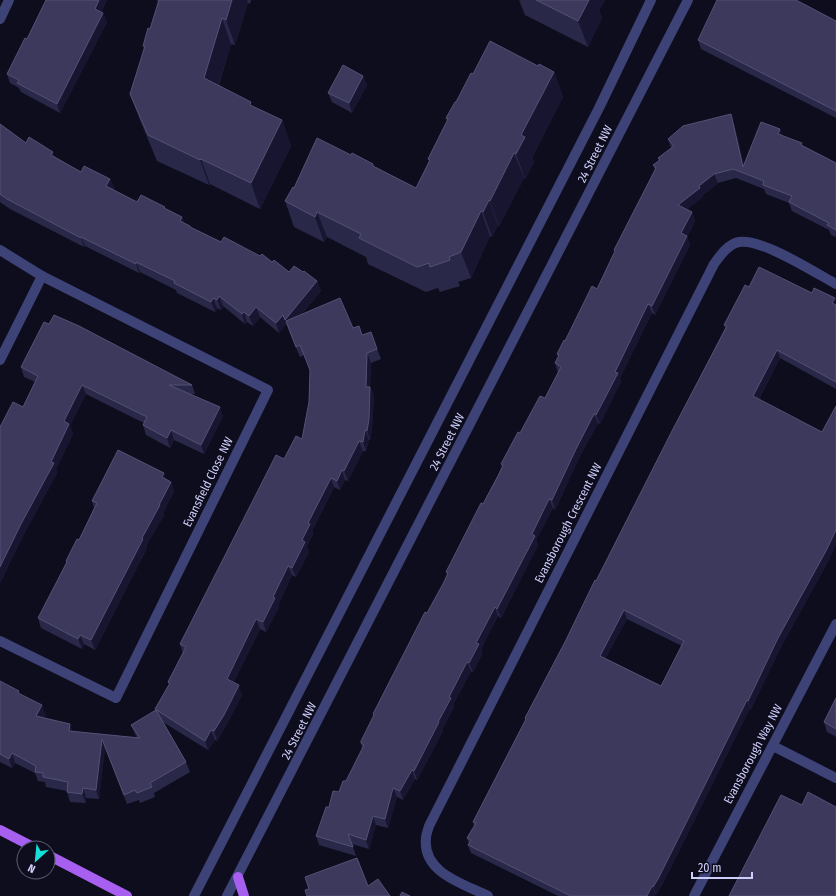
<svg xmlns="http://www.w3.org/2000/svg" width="836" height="896" viewBox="0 0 836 896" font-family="'Fira Sans Condensed',sans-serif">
<rect width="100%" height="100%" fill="#0e0d1d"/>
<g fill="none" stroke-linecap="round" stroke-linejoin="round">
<g stroke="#3d4277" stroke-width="10">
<path d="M0 19 9 0"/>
<path d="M0 250 42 276 268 390 116 698 0 641"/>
<path d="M0 360 42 276"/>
<path d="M773 746 836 778"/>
<path d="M194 896 599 108 651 0"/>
<path d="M227 896 688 0"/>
<path d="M488 896C464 884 422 873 426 838 426 834 428 830 429 826L714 264C720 256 728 244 739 242 761 238 814 272 836 284"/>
<path d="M694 896 836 624"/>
</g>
<g stroke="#a75ff0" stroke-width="10">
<path d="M0 830 35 848"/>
<path d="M48 855 127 896"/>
<path d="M238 877 244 896"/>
</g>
</g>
<g fill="#2a2849" fill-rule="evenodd">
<path d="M46 0H107L101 12 103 13 107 22 60 113 21 92 19 88 10 83 7 74 27 39Z"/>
<path d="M157 0H251L250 4 248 3 235 45 231 44 219 85 253 106 282 120 291 146 260 209 210 184 209 185 157 161 140 120 130 94 144 49 143 46 150 29 158 3Z"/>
<path d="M519 0H605L599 10 602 18 588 47 525 15Z"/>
<path d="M836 21V118L701 49 698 40Z"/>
<path d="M538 66 554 72 563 97 532 158 534 162 525 179 524 178 499 226 498 225 492 237 490 236 471 278 458 282 460 286 440 292 438 288 426 292 368 264 366 257 327 237 324 242 294 227 285 201 294 188 351 155 416 188 429 161 428 159 447 121 446 118 473 74Z"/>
<path d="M363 76 367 85 352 113 332 102 328 93Z"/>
<path d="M0 124 26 143 55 157 81 172 110 179 114 188 113 190 137 202 166 209 182 217 184 223 190 226 191 227 221 242 272 262 289 272H303L317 281 321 291 301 315 353 328 362 335 371 332 381 359 371 363 370 387 374 396 372 428 370 440H369L366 451H363L348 481 345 480 340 490 334 487 312 531 313 534 307 546 309 552 296 577 292 575 278 605 279 607 266 632 260 629 233 683 242 695 227 724 217 741 215 740 208 750 163 722 186 762 190 772 154 793 155 797 140 803 139 800 127 804 105 748 99 799 86 798V803L70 802 67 792V791L46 787 45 782 38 781 35 773 15 763 12 768 0 762V681L20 694 46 715 44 718 73 731 137 738 135 734 131 725 155 711V709L169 685 168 682 183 653 180 644 284 459 302 439 309 402 310 371 304 355 300 357 286 324 279 333 260 317 253 326 247 322 245 324 223 306 221 310 217 308 215 312 177 293 176 290 140 272 139 273 85 246 84 247 10 209 0 202Z"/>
<path d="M734 124 744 165 780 129 782 135 836 163V237L831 235 829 230 792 211 789 203 766 194 764 189 736 178 718 183 703 195V197L687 209 692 212 695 221 687 237 690 245 655 315 652 313 620 378 621 382 609 405 600 424 598 423 579 458 555 510 553 508 536 540 538 545 501 618 498 616 481 649 482 654 473 672 471 671 453 705 454 707 442 730 443 731 417 780 415 779 403 800 397 797 388 828 376 825 369 849 352 844 356 856 319 845 316 836 329 807 339 792 346 781 362 749 361 743 374 716 373 714 444 582 447 575 446 572 483 504 502 467 501 464 520 433 545 398 558 373 555 363 558 357 557 354 597 289 615 252 614 250 655 170 653 165 659 161 658 158 671 148 668 139Z"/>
<path d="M749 287 812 293 835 298 836 301V389L780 358 759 399 830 558 781 647 751 709 750 708 694 821 661 887 656 895 655 894 654 896H558L471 853 468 845 469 844 467 838 474 826 473 822 526 720 525 718 565 642 725 328 724 325ZM627 619 682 646 661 686 605 658Z"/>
<path d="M49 324 192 385 195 394H191L223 416 204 454 174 440 170 448 146 435 143 425 144 423 86 394 70 425 73 434 56 469 57 473 24 534 0 583V427L23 407 35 382 24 377 21 367Z"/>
<path d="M166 480 171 482 174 491 163 513 164 515 146 546 147 548 95 650 84 644 82 649 41 628 38 618 66 563V561L79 540 94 508 92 501Z"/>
<path d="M836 698V738L835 736 827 732 824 722Z"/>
</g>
<g fill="#181530">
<path d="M99 0H107L98 18 95 9Z"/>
<path d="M232 0H247L248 3 235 45 226 20Z"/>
<path d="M589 0H605L599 10 602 18 588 47 578 21Z"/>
<path d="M103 13 107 22 60 113 57 104Z"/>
<path d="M222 18 231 44 213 103 204 78Z"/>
<path d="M554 72 563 97 532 158 534 162 525 179 516 154 521 135Z"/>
<path d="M363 76 367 85 352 113 349 103Z"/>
<path d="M731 114 734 124 747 176 743 167Z"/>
<path d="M282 120 291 146 260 209 251 183Z"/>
<path d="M780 129 783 138 778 134Z"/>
<path d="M53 152 56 161 51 155Z"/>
<path d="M514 153 524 178 499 226 490 201Z"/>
<path d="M201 159 210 184 209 185 200 160Z"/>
<path d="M714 174 718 183 703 195V197L682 214 678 205 699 186Z"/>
<path d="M110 179 114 188 110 196 106 186Z"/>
<path d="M489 200 498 225 492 237 483 212Z"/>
<path d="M481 211 490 236 471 278 461 252Z"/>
<path d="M317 212 327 237 324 242 315 217Z"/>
<path d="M692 212 695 221 687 237 690 245 655 315 652 306 681 233Z"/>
<path d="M182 217 185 226 180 221Z"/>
<path d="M81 237 85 246 84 247 81 238Z"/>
<path d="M136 262 140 272 139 273 136 264Z"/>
<path d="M317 281 321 291 289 329 286 321 289 330 285 320Z"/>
<path d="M219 296 223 306 221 310 217 300Z"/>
<path d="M213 298 217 308 215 312 211 302Z"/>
<path d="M835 298 836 301V310L832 303Z"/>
<path d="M648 304 652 313 620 378 621 382 600 424 596 415 615 372Z"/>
<path d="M256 307 260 317 253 326 249 316Z"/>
<path d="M244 312 247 322 245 324 242 314Z"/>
<path d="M283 315 286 324 279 333 276 323Z"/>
<path d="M777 350 780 358 756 404 753 396Z"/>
<path d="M367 353 371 363 369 396 366 387Z"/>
<path d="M82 385 86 394 70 425 73 434 56 469 57 473 24 534 0 583V567L64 421Z"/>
<path d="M370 387 374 396 372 428 370 440 367 431Z"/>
<path d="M220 407 223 416 204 454 201 445Z"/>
<path d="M594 414 598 423 579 458 555 510 552 500 576 449Z"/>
<path d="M171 430 174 440 170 448 167 438Z"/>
<path d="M365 430 369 440 366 451 363 442Z"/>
<path d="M359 441 363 451 348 481 344 471Z"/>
<path d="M342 470 345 480 340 490 337 481Z"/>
<path d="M164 473 167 482 162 477Z"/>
<path d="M331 478 334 487 312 531 313 534 307 546 309 552 296 577 292 568 302 540 308 523Z"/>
<path d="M171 482 174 491 163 513 164 515 146 546 147 548 95 650 91 640 142 538Z"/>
<path d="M549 499 553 508 536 540 538 545 501 618 497 609 532 534Z"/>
<path d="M836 530V545L830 558 781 647 751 709 748 701 778 638Z"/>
<path d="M288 566 292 575 278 605 279 607 266 632 263 622 273 597Z"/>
<path d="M495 607 498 616 481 649 482 654 473 672 469 663 476 643Z"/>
<path d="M624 610 627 619 603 664 600 656Z"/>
<path d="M256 619 260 629 230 689 227 679Z"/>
<path d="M80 635 84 644 82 649 78 639Z"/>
<path d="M467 662 471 671 453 705 454 707 442 730 443 731 417 780 414 771 449 697Z"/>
<path d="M239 685 242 695 227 724 217 741 214 731Z"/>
<path d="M747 700 750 708 694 821 661 887 656 895 653 887Z"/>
<path d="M42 705 46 715 40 726 36 716Z"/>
<path d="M70 724 74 733 69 731Z"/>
<path d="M211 730 215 740 208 750 205 741Z"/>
<path d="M102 739 105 748 99 799 96 790Z"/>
<path d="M12 753 15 763 12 768 9 759Z"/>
<path d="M412 770 415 779 403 800 400 791Z"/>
<path d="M83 788 86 798V803L82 794Z"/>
<path d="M393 788 397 797 388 828 385 819Z"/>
<path d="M373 816 376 825 369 849 366 840Z"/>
<path d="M652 886 655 894 654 896H647Z"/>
</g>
<g fill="#3c395c" stroke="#535175" fill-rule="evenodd">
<path d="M46 0H99L95 9 103 13 57 104 17 83 19 80 7 74 25 38 27 39Z"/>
<path d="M159 0H232L226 20 222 18 204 78 251 102 250 105 282 120 251 183 201 159 200 160 148 135 130 94 145 46H143L148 28 150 29Z"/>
<path d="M536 0H589L578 21Z"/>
<path d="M717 0H796L836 21V111L698 40Z"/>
<path d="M490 41 538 66 539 64 554 72 521 135 525 137 516 154 514 153 490 201 489 200 483 212 481 211 461 252 449 257 450 260 430 267 429 263 417 267 359 238 361 234 317 212 315 217 285 201 293 187 294 188 317 138 351 155 352 153 373 164V166L416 188 430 160 428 159 448 119 446 118 455 102H456L471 73 473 74Z"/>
<path d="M343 65 363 76 349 103 328 93Z"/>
<path d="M731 114 743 167 761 122 780 129 778 134 802 143 801 145 836 163V230L827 225 829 223 789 202 792 196 763 185 764 181 733 169 714 174 699 186 700 188 678 205 692 212 681 233 687 236 652 306 648 304 615 372 618 373 606 396 596 415 594 414 576 449 552 500 549 499 532 534 535 536 497 609 495 607 476 643 479 644 469 663 467 662 449 697 451 698 438 722H439L414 771 412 770 400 791 393 788 385 819 373 816 366 840 348 834 353 847 316 836 326 807H329L333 791 339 792 343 781H346L364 745 361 743V741L374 715 373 714 425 612 427 613 444 582 448 573 446 572 481 503 483 504 499 474 503 465 501 464 518 432 520 433 540 396 545 398 561 367 555 363 559 355 557 354 564 340 565 341 592 286 597 289 615 251 614 250 656 168 653 165 660 160 658 158 674 146 668 139 683 126Z"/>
<path d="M0 124 26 143 29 137 53 152 51 155 81 172 84 166 110 179 106 186 137 202 141 195 165 207 164 208 182 217 180 221 190 226V227L221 242 224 237 260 256 262 254 272 262 274 260 289 272 294 266 303 272 304 271 317 281 285 320 283 315 276 323 256 307 249 316 244 312 242 314 219 296 217 300 213 298 211 302 174 283 175 281 136 262V264L81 237V238L7 199 0 194Z"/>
<path d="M759 267 812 293 814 288 835 298 832 303 836 305V382L777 350 753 396 822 432 836 406V530L827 549 778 638 748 701 747 700 691 813 658 879 653 887 652 886 647 896H571L468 845 471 840 467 838 476 823 473 822 526 719 525 718 565 642 595 580 596 581 673 429 727 326 724 325 745 285 749 287ZM624 610 684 641 661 686 600 656Z"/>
<path d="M340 298 353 328 359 326 362 335 371 332 377 349 367 353 366 387H370L369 419 367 431 365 430 363 442 359 441 344 471 342 470 337 481 331 478 308 523 310 524 302 540 305 542 292 568 288 566 273 597 275 598 263 622 256 619 227 679 239 685 224 715 214 731 211 730 205 741 155 709 170 683 168 682 186 647 180 644 276 455 284 459 296 436 302 439 309 402 310 370 300 345 296 347 286 321Z"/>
<path d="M54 315 79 326 192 385H169L220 407 201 445 171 430 167 438 143 425 147 417 82 385 64 421 69 424 51 462 54 463 21 524 0 567V427L13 402 23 407 38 376 21 367 44 322 49 324Z"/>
<path d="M118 450 164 473 162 477 171 482 159 505H160L142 538 143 539 91 640 80 635 78 639 38 618 67 562 66 561 77 539 79 540 97 503 92 501Z"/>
<path d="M0 681 19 691 18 693 42 705 36 716 70 724 69 731 140 738 131 725 156 710 186 762 150 783 152 787 137 793 135 790 124 795 102 739 96 790 83 788 82 794 67 792 68 782 43 777V773L35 772 36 766 12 753 9 759 0 754Z"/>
<path d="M836 698V729L824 722Z"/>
<path d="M808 792 836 807V896H729L781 795 802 805Z"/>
<path d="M357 858 368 886 378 879 390 896H307L305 890 309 889 305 877Z"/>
<path d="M402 892 410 896H400Z"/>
</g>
<g text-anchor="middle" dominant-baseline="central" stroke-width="3" stroke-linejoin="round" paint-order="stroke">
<g font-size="12" fill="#cecefa" stroke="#0e0d1d">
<text transform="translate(595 154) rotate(-63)">24 Street NW</text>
<text transform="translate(447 442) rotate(-63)">24 Street NW</text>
<text transform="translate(208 482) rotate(-64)">Evansfield Close NW</text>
<text transform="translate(568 523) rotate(-63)">Evansborough Crescent NW</text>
<text transform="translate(299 731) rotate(-63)">24 Street NW</text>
<text transform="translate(753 754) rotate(-62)">Evansborough Way NW</text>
</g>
</g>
<g transform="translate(36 860) rotate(207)"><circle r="19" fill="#0e0d1d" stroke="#5b5a75"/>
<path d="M0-3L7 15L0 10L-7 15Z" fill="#15dfd9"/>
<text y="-6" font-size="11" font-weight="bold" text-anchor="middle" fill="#cecefa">N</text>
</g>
<path d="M692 872v6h60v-6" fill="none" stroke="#cecefa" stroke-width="2"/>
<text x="698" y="872" font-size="12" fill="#cecefa" stroke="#0e0d1d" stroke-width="3" paint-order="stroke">20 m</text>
</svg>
